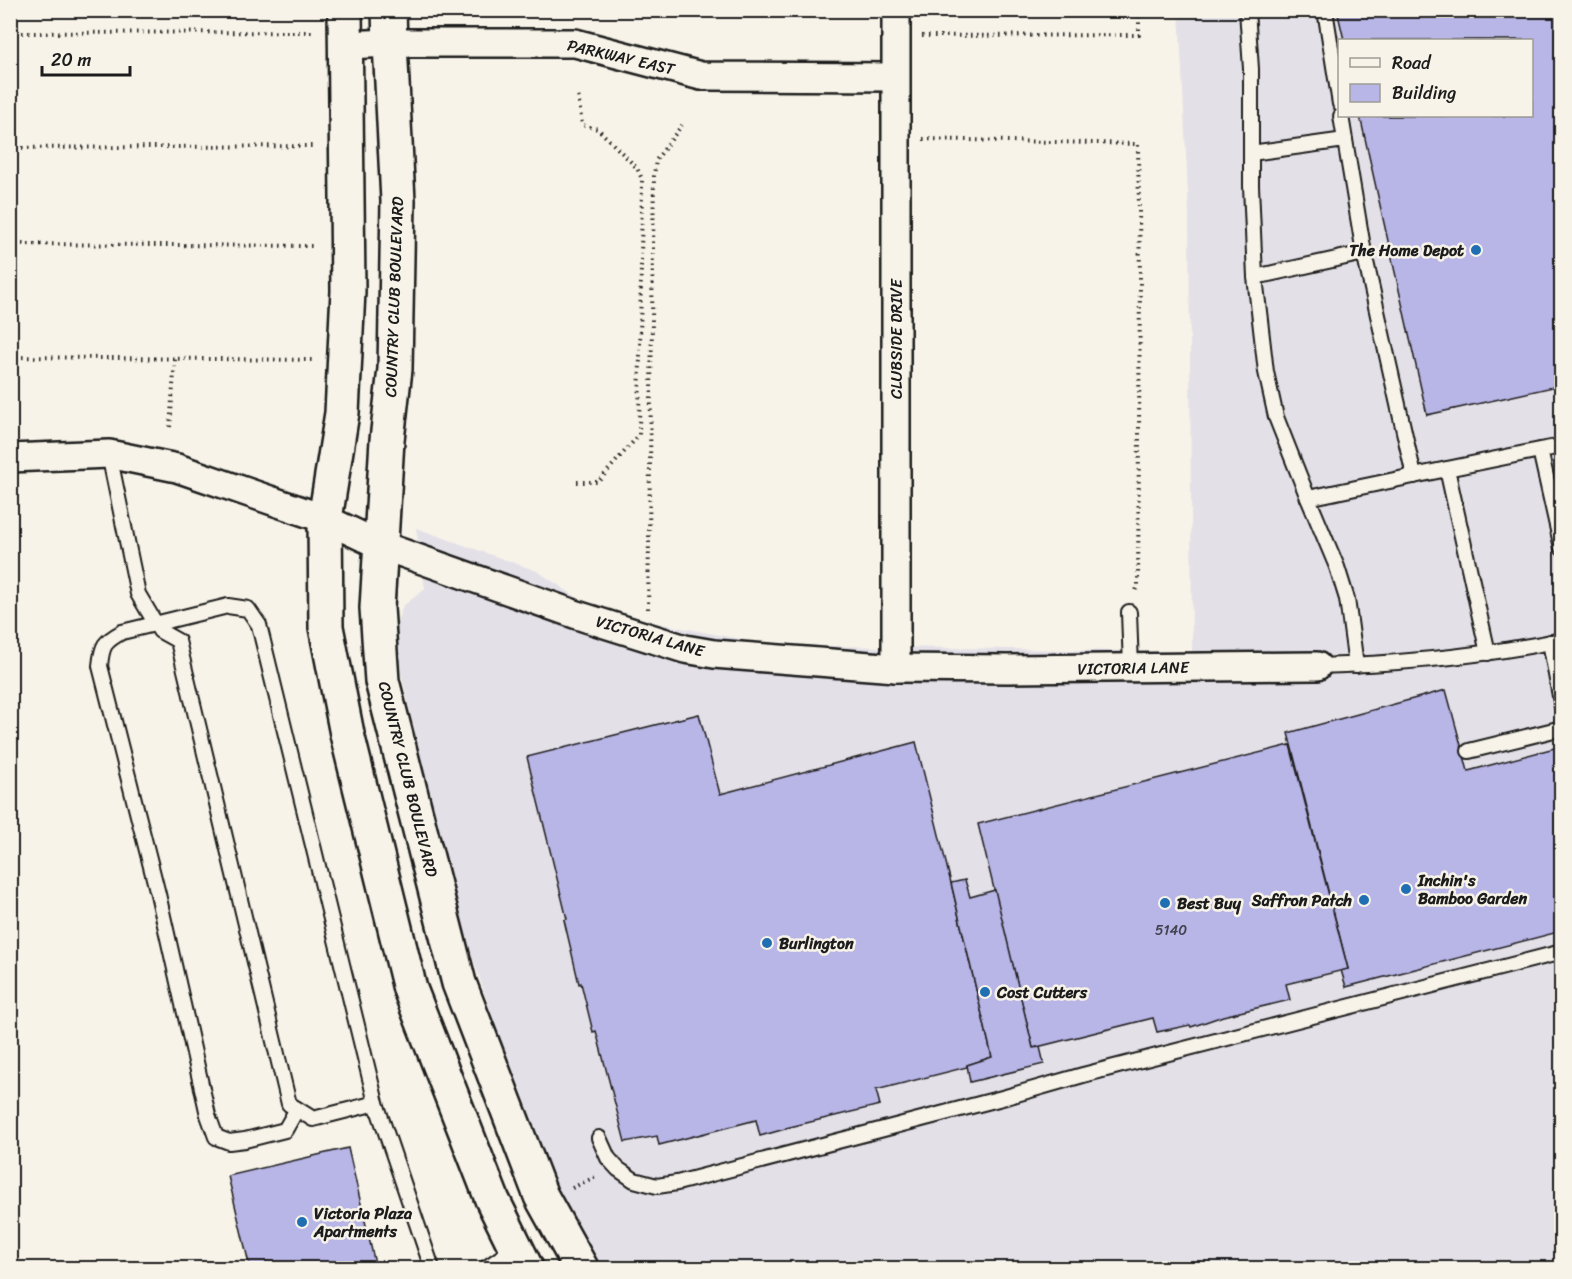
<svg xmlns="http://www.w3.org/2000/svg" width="1572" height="1279" viewBox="0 0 1572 1279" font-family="Sriracha,sans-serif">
<rect width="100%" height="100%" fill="#f7f3e8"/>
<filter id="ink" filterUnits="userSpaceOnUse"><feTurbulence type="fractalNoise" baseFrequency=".0167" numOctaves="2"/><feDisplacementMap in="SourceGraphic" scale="12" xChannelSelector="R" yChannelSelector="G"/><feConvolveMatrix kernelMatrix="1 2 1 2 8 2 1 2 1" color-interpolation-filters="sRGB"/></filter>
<g filter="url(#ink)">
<path fill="#e4e0e8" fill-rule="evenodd" d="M1179 11H1561V1268H599L546 1165 500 1040 453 898 392 634 403 606 425 589 416 528 537 571 581 600 630 618 771 645 1192 652 1189 214ZM1340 40H1532V116H1340Z"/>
<g fill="#b8b5e7" stroke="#1c1c1c" stroke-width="1.5">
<path d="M1337 10H1562V385L1427 415 1360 116H1532V40H1344Z"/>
<path d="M1446 690 1468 771 1562 746V931L1346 987 1341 970 1348 969 1288 733Z"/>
<path d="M699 714 720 794 916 742 951 883 992 1057 967 1065V1067L876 1090 880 1105 786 1128 785 1129 760 1136 756 1120 659 1145 657 1136 625 1142 596 1031 593 1032 581 983 579 984 564 920 567 919 527 757Z"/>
<path d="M1290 745 1348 969 1286 984 1290 1000 1223 1016 1191 1027 1190 1025 1157 1032 1153 1018 1033 1048 978 824Z"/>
<path d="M965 880 970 897 995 890 1033 1048 1040 1047 1044 1064 970 1082 967 1065 992 1057 951 883Z"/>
<path d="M348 1148 376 1268H250L228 1176Z"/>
</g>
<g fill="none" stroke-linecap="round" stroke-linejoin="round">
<g stroke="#1c1c1c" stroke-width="18">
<g id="service">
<path d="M1247 10 1251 69V186L1255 277"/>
<path d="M1325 10 1340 104"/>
<path d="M1341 116 1345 140"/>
<path d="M1251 153 1345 140 1364 253"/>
<path d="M1540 450 1562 446"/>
<path d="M109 454 138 594 160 631 178 641 289 1104 313 1119 376 1103 432 1268"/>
<path d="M1308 498 1276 417 1266 372 1255 277 1364 253 1414 476"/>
<path d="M1129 612 1131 668"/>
<path d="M1550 642 1562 707"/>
<path d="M1488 653 1447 469 1540 450 1562 548"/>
<path d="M1356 665 1347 599 1337 567 1308 498 1447 469"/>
<path d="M1317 666C1399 664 1481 656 1562 640"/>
<path d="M1469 751 1562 728"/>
<path d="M297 1109 285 1130 245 1140 229 1142 216 1137 208 1115 158 894 100 666C102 645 104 642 122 632L228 606 248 609 259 625 376 1103"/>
<path d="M599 1138 608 1158 618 1169 634 1180 657 1186 677 1183 1006 1097 1083 1075 1562 952"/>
<path d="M486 1268 515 1248"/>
</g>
</g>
<g stroke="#1c1c1c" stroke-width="32">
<g id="minor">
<path d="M896 10V668"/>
<path d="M346 45 390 43H575L701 76 895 77"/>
<path d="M10 458 109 454 177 468 325 519 380 545 583 617 685 649 714 654 896 668 1008 669 1317 666"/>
</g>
</g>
<g stroke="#1c1c1c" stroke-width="38">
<g id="tertiary">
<path d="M345 10 348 291 342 413 325 519 326 627 347 734 410 989 492 1199 526 1268"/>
<path d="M389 10 390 43 398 201 395 369 387 440 377 608 382 681 459 983 541 1196 581 1268"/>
</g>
</g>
<g stroke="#1c1c1c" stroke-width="4" stroke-dasharray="1.5 4.5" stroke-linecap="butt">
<path d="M670 10 674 20"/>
<path d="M10 33 314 32"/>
<path d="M922 36 1139 35V10"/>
<path d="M923 139 1138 144 1140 277 1138 585 1135 594"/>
<path d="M10 148 316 146"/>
<path d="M10 244 316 246"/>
<path d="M10 357 313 360"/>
<path d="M170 427 175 359"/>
<path d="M577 482H598L639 435 642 179 637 168 598 129 582 125 578 94"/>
<path d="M648 609 654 176 656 160 682 125"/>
<path d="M572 1188 597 1176"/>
</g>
<use href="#service" stroke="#f7f3e8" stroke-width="14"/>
<use href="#minor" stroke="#f7f3e8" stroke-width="27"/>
<use href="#tertiary" stroke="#f7f3e8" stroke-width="33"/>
</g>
</g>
<g fill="#1f6fb2" stroke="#f7f3e8" stroke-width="2">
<circle cx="1476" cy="250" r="6"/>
<circle cx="1406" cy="889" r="6"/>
<circle cx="1364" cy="900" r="6"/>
<circle cx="1165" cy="903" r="6"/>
<circle cx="767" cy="943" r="6"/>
<circle cx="985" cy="992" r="6"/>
<circle cx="302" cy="1222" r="6"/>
</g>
<g text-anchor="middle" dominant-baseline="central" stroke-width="5" stroke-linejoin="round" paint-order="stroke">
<g font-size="14" fill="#43424f">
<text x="1171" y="930">5140</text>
</g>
<g font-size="16" fill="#1c1c1c" stroke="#f7f3e8">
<text transform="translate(621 57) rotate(13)">PARKWAY EAST</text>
<text transform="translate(394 297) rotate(-88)">COUNTRY CLUB BOULEVARD</text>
<text transform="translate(896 339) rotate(-90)">CLUBSIDE DRIVE</text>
<text transform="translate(650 636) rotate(16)">VICTORIA LANE</text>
<text transform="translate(1133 668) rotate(-1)">VICTORIA LANE</text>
<text transform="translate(408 779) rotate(76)">COUNTRY CLUB BOULEVARD</text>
</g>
<g font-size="16" font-weight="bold" fill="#1c1c1c" stroke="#f7f3e8" text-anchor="start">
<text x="1464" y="250" text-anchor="end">The Home Depot</text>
<text x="1418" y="880">Inchin's<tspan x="1418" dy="18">Bamboo Garden</tspan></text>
<text x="1352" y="900" text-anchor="end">Saffron Patch</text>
<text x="1177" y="903">Best Buy</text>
<text x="779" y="943">Burlington</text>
<text x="997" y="992">Cost Cutters</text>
<text x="314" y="1213">Victoria Plaza<tspan x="314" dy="18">Apartments</tspan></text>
</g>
</g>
<rect width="1572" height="1279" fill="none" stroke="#f7f3e8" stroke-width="36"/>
<rect x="18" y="18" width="1536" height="1243" fill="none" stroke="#1c1c1c" stroke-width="2" filter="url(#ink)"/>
<rect x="1338" y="39" width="195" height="78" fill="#f7f3e8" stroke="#9f9d96" stroke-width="1.5"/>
<rect x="1350" y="58" width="30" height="9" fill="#f7f3e8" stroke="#9f9d96" stroke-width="1.5"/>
<text x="1392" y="69" font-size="18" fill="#1c1c1c">Road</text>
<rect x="1350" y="84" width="30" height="18" fill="#b8b5e7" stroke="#9f9d96" stroke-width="1.5"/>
<text x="1392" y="99" font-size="18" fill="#1c1c1c">Building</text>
<path d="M42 66v9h88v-9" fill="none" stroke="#1c1c1c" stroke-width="3"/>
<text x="51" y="66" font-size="18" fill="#1c1c1c" stroke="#f7f3e8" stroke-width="4.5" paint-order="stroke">20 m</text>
</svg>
